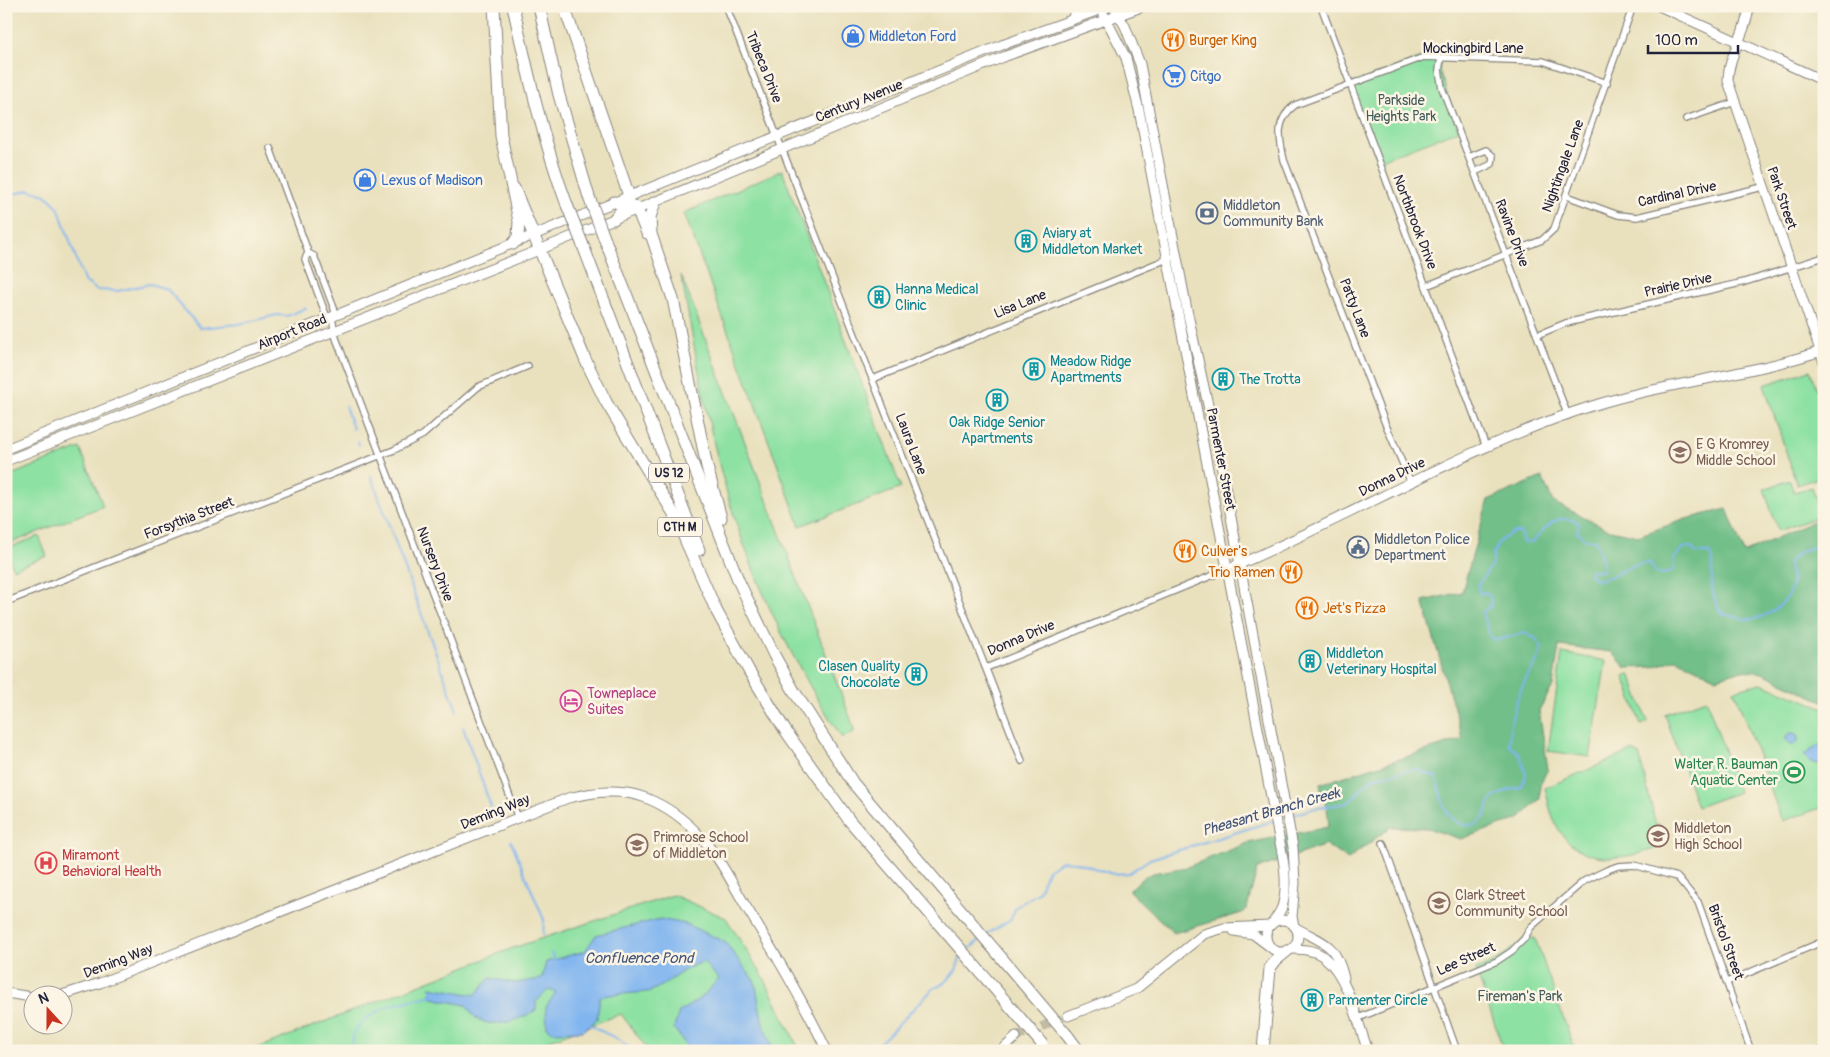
<svg xmlns="http://www.w3.org/2000/svg" width="1830" height="1057" viewBox="0 0 1830 1057" font-family="Pangolin,sans-serif">
<rect width="100%" height="100%" fill="#fcf5e5"/>
<filter id="ink" filterUnits="userSpaceOnUse"><feTurbulence type="fractalNoise" baseFrequency=".02" numOctaves="2"/><feDisplacementMap in="SourceGraphic" scale="10" xChannelSelector="R" yChannelSelector="G"/><feConvolveMatrix kernelMatrix="1 2 1 2 8 2 1 2 1" color-interpolation-filters="sRGB"/></filter>
<filter id="wash" filterUnits="userSpaceOnUse"><feTurbulence type="fractalNoise" baseFrequency=".0096" numOctaves="4" result="noise"/><feDisplacementMap in="SourceGraphic" scale="20" xChannelSelector="R" yChannelSelector="G"/><feGaussianBlur stdDeviation="1.12" result="paint"/><feColorMatrix in="noise" values="0 0 0 0 0 0 0 0 0 0 0 0 0 0 0 0 0 1.4 0 .05"/><feComposite in="paint" operator="in"/></filter>
<g filter="url(#wash)">
<rect width="100%" height="100%" fill="#e9e1be"/>
<g fill="#8de1a3" stroke="#58826f">
<path d="M1422 58H1441L1439 70 1459 130 1378 161 1349 85Z"/>
<path d="M782 170 901 488 800 526 684 213Z"/>
<path d="M681 275 853 725 854 732 842 738C785 651 745 565 719 464 703 402 693 338 681 275Z"/>
<path d="M1810 370 1824 410V476L1797 485 1764 385Z"/>
<path d="M80 448 103 506 6 545V477Z"/>
<path d="M1790 480 1794 492 1812 487 1822 515 1778 531 1764 489Z"/>
<path d="M39 536 47 556 13 569 6 549Z"/>
<path d="M1562 653 1606 661 1590 757 1548 751Z"/>
<path d="M1630 674 1648 722 1641 725 1624 676Z"/>
<path d="M1761 683 1824 708V807L1782 821 1734 690Z"/>
<path d="M1706 699 1739 792 1697 807 1665 714Z"/>
<path d="M1632 751 1639 754 1656 825 1659 824 1664 845C1629 860 1581 868 1558 828 1550 816 1549 801 1545 788Z"/>
<path d="M673 895 726 918 764 978 800 1051H649L621 1014 520 1051H250L513 948Z"/>
<path d="M1535 938 1575 1051H1504L1476 970 1497 961 1524 939Z"/>
</g>
<path fill="#72bf89" stroke="#4a7062" d="M1542 477 1553 502 1610 530 1638 536 1686 519 1727 509 1744 553 1816 520 1824 524V702L1763 673 1742 670 1717 678 1676 659 1653 667 1626 668 1612 652 1559 646 1553 686 1539 710 1548 769 1540 784V799L1519 819 1461 839 1427 828 1391 827 1348 859 1326 845 1257 869 1247 908 1242 913 1174 933 1129 891 1141 879 1153 873 1187 867 1248 843 1328 827C1331 812 1322 800 1320 784L1463 739 1423 601 1462 592 1488 500Z"/>
<g fill="#81b5ef" stroke="#526c95">
<circle cx="1792" cy="739" r="6"/>
<path d="M1822 743 1824 764C1815 765 1808 762 1804 755Z"/>
<path d="M660 919 686 924 725 942 755 982 763 1024 774 1051H690L674 1028 679 1012 701 998 719 979 703 962C682 968 670 983 651 991 642 994 613 993 600 997L597 1019 583 1031 553 1032 547 1028 546 1007 556 992 548 990 536 1002V1010C519 1020 494 1030 476 1018 472 1015 469 1009 466 1005L432 998 430 987 475 995 490 978 515 983 542 979 546 962 585 951 596 935Z"/>
</g>
<g fill="none" stroke-linecap="round" stroke-linejoin="round">
<g stroke="#81b5ef" stroke-width="2">
<path d="M6 196 29 190 46 195 58 207 84 281 97 290 117 291 150 284 167 289 200 328 239 324 277 315 287 316 306 308"/>
<path d="M345 406 353 429"/>
<path d="M358 441 359 445"/>
<path d="M371 476 457 711"/>
<path d="M463 727 491 807"/>
<path d="M1290 816 1311 809 1348 803 1372 778 1416 769 1436 777C1440 787 1441 801 1446 810 1454 824 1474 833 1484 817 1487 813 1487 806 1490 802 1497 792 1510 790 1521 787L1526 775 1520 755 1509 744C1509 722 1517 695 1528 675 1534 665 1539 660 1542 648L1535 638 1524 633 1496 640 1490 637 1482 613 1491 605 1490 596 1486 592 1480 594 1478 585 1493 563V554L1499 542 1513 532H1520L1523 543 1533 542C1546 526 1557 511 1579 523L1577 532 1586 540H1596C1599 552 1604 559 1603 571L1591 570 1589 574 1596 580C1620 578 1626 562 1650 563L1656 574 1668 573 1674 569V559L1682 548 1691 547 1696 553H1711C1715 562 1712 568 1712 578 1711 591 1715 601 1721 613 1729 615 1737 618 1744 619 1765 621 1787 605 1792 585 1793 578 1789 570 1789 562L1801 551 1814 547 1824 551"/>
<path d="M511 841 544 920 543 935"/>
<path d="M987 934 1011 919 1016 907 1038 893 1048 870 1061 861 1075 862 1113 874 1129 873 1150 859 1273 821"/>
<path d="M968 950 980 940"/>
<path d="M551 953 555 960"/>
<path d="M590 1024C605 1036 619 1035 631 1051"/>
<path d="M352 1051 353 1034 365 1019 388 1006 433 995"/>
<path d="M872 1051 933 989 947 981 956 970 961 956"/>
</g>
</g>
</g>
<g filter="url(#ink)">
<g fill="none" stroke-linecap="round" stroke-linejoin="round">
<path stroke="#c1bba4" stroke-width="9" stroke-dasharray="9 4.5" stroke-linecap="butt" d="M1016 1037 1068 1016"/>
<g stroke="#86827c" stroke-width="8">
<g id="street">
<path d="M726 6 1022 761"/>
<path d="M1321 6 1486 447"/>
<path d="M1441 58 1439 70 1442 88 1568 416"/>
<path d="M1686 119 1735 102"/>
<path d="M270 148 307 249 308 253 305 259 326 315 330 317"/>
<path d="M1469 157 1486 150 1493 156 1492 164 1475 172"/>
<path d="M1567 196 1618 215 1637 217 1763 187"/>
<path d="M308 253 314 256 335 311 332 318 336 338 518 818"/>
<path d="M1426 286 1542 240 1554 229 1633 6"/>
<path d="M1537 335 1566 323 1745 282 1824 257"/>
<path d="M873 379 1177 255"/>
<path d="M1411 483 1385 423 1284 160C1279 138 1275 120 1295 105L1424 57 1543 61 1607 83"/>
<path d="M6 602 394 450 423 435 478 387 528 366"/>
<path d="M986 668 1228 569"/>
<path d="M1383 843 1457 1051"/>
<path d="M1727 982 1824 941"/>
<path d="M1356 1019 1497 961 1512 951 1524 939 1531 927 1584 881 1607 870 1618 866 1634 865 1677 877 1698 902 1751 1051"/>
<path d="M1820 1051 1824 1049"/>
</g>
</g>
<g stroke="#86827c" stroke-width="11">
<g id="secondary">
<path d="M1113 6 1125 26 1140 64 1187 310 1221 464 1293 847 1295 883 1292 917 1294 926"/>
<path d="M1659 6 1824 81"/>
<path d="M1749 6C1747 33 1728 54 1728 81L1824 362"/>
<path d="M1104 15 1126 58 1139 110 1278 833C1283 856 1289 884 1282 907 1280 913 1275 918 1272 924"/>
<path d="M1072 20 1077 6"/>
<path d="M6 449 1002 45 1110 6"/>
<path d="M6 461 539 250 1006 56 1144 6"/>
<path d="M1235 566C1355 515 1467 446 1592 406 1667 382 1748 376 1824 350"/>
<circle cx="1282" cy="936" r="16"/>
<path d="M1296 928C1325 944 1335 942 1344 978"/>
<path d="M1234 931 1253 934 1269 946"/>
<path d="M1292 949C1304 949 1316 950 1325 958 1348 976 1358 1024 1368 1051"/>
<path d="M6 993 32 997"/>
<path d="M62 995 100 983 568 798C593 792 621 788 646 798 666 806 685 820 699 835 718 855 731 881 745 905 775 953 803 1000 827 1051"/>
<path d="M1068 1016 1136 989 1204 934 1224 928 1270 926"/>
<path d="M1001 1051 1016 1037"/>
</g>
</g>
<g stroke="#86827c" stroke-width="13">
<g id="highway">
<path d="M494 6 501 136 519 221 518 237 513 244"/>
<path d="M513 6C528 74 543 140 567 205"/>
<path d="M539 6 559 95 589 197"/>
<path d="M564 6 629 196 627 204 614 219"/>
<path d="M514 188 585 359 606 402 674 514 716 610 749 671 785 730 849 820 1020 1018"/>
<path d="M614 202 636 207 647 233"/>
<path d="M655 202 650 217 651 234 673 299 707 467 721 518"/>
<path d="M605 240 739 582 774 655 794 691 853 783 1043 1007"/>
<path d="M584 248 699 550"/>
<path d="M1067 1035 1079 1051"/>
<path d="M1263 1051 1270 968 1276 960 1287 951"/>
</g>
</g>
<use href="#street" stroke="#fff" stroke-width="5.5"/>
<use href="#secondary" stroke="#fff" stroke-width="9"/>
<use href="#highway" stroke="#fff" stroke-width="11"/>
<g stroke="#86827c" stroke-width="13" stroke-linecap="butt">
<g id="highway-bridge">
<path d="M589 197 605 240"/>
<path d="M567 205 584 248"/>
<path d="M1043 1007 1067 1035"/>
<path d="M1020 1018 1042 1044"/>
</g>
</g>
<use href="#highway-bridge" stroke="#fff" stroke-width="11"/>
</g>
</g>
<defs>
<g id="shop-ring" transform="scale(1.125)"><circle r="9.5" fill="#fcf5e5" stroke="#3f7fe0" stroke-width="1.5"/><path d="M-5-2.5h2.3a2.7 3.5 0 0 1 5.4 0H5L5.5 6h-11ZM-1.5-2.5h3a1.5 2.3 0 0 0-3 0Z" fill="#3f7fe0"/></g>
<g id="restaurant-ring" transform="scale(1.125)"><circle r="9.5" fill="#fcf5e5" stroke="#e8710a" stroke-width="1.5"/><path d="M-5-6h1v4h1v-4h1v4h1v-4h1v5L-1.5 .5V6h-2V.5L-5-1ZM5-6V6H3V1.5H1.5Q1.5-4 5-6Z" fill="#e8710a"/></g>
<g id="supermarket-ring" transform="scale(1.125)"><circle r="9.5" fill="#fcf5e5" stroke="#3f7fe0" stroke-width="1.5"/><path d="M-6-5.5h2.5l.6 2H6L4.5 2H-2.5L-4.4-4H-6ZM-1.5 3.2a1.3 1.3 0 1 0 .1 0ZM3 3.2a1.3 1.3 0 1 0 .1 0Z" fill="#3f7fe0"/></g>
<g id="bank-ring" transform="scale(1.125)"><circle r="9.5" fill="#fcf5e5" stroke="#5c6f8a" stroke-width="1.5"/><path d="M-6-4H6V4H-6ZM0-2.3a2.3 2.3 0 1 0 0 4.6a2.3 2.3 0 1 0 0-4.6Z" fill="#5c6f8a"/></g>
<g id="building-ring" transform="scale(1.125)"><circle r="9.5" fill="#fcf5e5" stroke="#0f9aa8" stroke-width="1.5"/><path d="M-4-6H4V6H1V3H-1V6H-4ZM-2.5-4.3h1.7v1.8h-1.7ZM.8-4.3h1.7v1.8H.8ZM-2.5-1h1.7V.8h-1.7ZM.8-1h1.7V.8H.8Z" fill="#0f9aa8"/></g>
<g id="school-ring" transform="scale(1.125)"><circle r="9.5" fill="#fcf5e5" stroke="#8d6e63" stroke-width="1.5"/><path d="M0-5L7-2L0 1L-7-2ZM-4 1L0 2.5L4 1V4Q0 6-4 4Z" fill="#8d6e63"/></g>
<g id="civic-ring" transform="scale(1.125)"><circle r="9.5" fill="#fcf5e5" stroke="#5c6f8a" stroke-width="1.5"/><path d="M-.6-6.5H3V-4.5H.6V-3L4-1V1h2V6H-6V1h2V-1L-.6-3ZM-1.2 2.5V6h2.4V2.5Z" fill="#5c6f8a"/></g>
<g id="hotel-ring" transform="scale(1.125)"><circle r="9.5" fill="#fcf5e5" stroke="#d1479c" stroke-width="1.5"/><path d="M-6-4.5h1.5V1H6V5H4.5V3h-9V5H-6ZM-4 0a1.8 1.8 0 1 1 3.6 0ZM.5 0V-2.5h3Q6-2.5 6 0Z" fill="#d1479c"/></g>
<g id="stadium-ring" transform="scale(1.125)"><circle r="9.5" fill="#fcf5e5" stroke="#2e9e5b" stroke-width="1.5"/><path d="M0-5a6.5 5 0 1 0 0 10a6.5 5 0 1 0 0-10ZM-3.5-1.8h7v3.6h-7Z" fill="#2e9e5b"/></g>
<g id="hospital-ring" transform="scale(1.125)"><circle r="9.5" fill="#fcf5e5" stroke="#e0444e" stroke-width="1.5"/><path d="M-5-5h3v3.5h4V-5h3V5h-3V1.5h-4V5h-3Z" fill="#e0444e"/></g>
</defs>
<g fill-rule="evenodd">
<use href="#shop-ring" x="853" y="36"/>
<use href="#restaurant-ring" x="1173" y="40"/>
<use href="#supermarket-ring" x="1174" y="76"/>
<use href="#shop-ring" x="365" y="180"/>
<use href="#bank-ring" x="1207" y="213"/>
<use href="#building-ring" x="1026" y="241"/>
<use href="#building-ring" x="879" y="297"/>
<use href="#building-ring" x="1034" y="369"/>
<use href="#building-ring" x="1223" y="379"/>
<use href="#building-ring" x="997" y="400"/>
<use href="#school-ring" x="1680" y="452"/>
<use href="#civic-ring" x="1358" y="547"/>
<use href="#restaurant-ring" x="1185" y="551"/>
<use href="#restaurant-ring" x="1291" y="572"/>
<use href="#restaurant-ring" x="1307" y="608"/>
<use href="#building-ring" x="1310" y="661"/>
<use href="#building-ring" x="916" y="674"/>
<use href="#hotel-ring" x="571" y="701"/>
<use href="#stadium-ring" x="1794" y="772"/>
<use href="#school-ring" x="1658" y="836"/>
<use href="#school-ring" x="637" y="845"/>
<use href="#hospital-ring" x="46" y="863"/>
<use href="#school-ring" x="1439" y="903"/>
<use href="#building-ring" x="1312" y="1000"/>
</g>
<g text-anchor="middle" dominant-baseline="central" stroke-width="5" stroke-linejoin="round" paint-order="stroke">
<g fill="#fcf5e5" stroke="#63616e" stroke-width="1">
<rect x="649" y="463.5" width="40" height="19" rx="4"/>
<rect x="657.5" y="517.5" width="45" height="19" rx="4"/>
</g>
<g font-size="12" font-weight="bold" fill="#22223b">
<text x="669" y="473">US 12</text>
<text x="680" y="527">CTH M</text>
</g>
<g font-size="14" fill="#366cbe" stroke="#fcf5e5" text-anchor="start">
<text x="869" y="36">Middleton Ford</text>
<text x="1190" y="76">Citgo</text>
<text x="381" y="180">Lexus of Madison</text>
</g>
<g font-size="14" fill="#c56008" stroke="#fcf5e5" text-anchor="start">
<text x="1189" y="40">Burger King</text>
<text x="1201" y="551">Culver's</text>
<text x="1275" y="572" text-anchor="end">Trio Ramen</text>
<text x="1323" y="608">Jet's Pizza</text>
</g>
<g font-size="14" fill="#22223b" stroke="#fcf5e5">
<text x="1473" y="48">Mockingbird Lane</text>
<text transform="translate(764 67) rotate(68)">Tribeca Drive</text>
<text transform="translate(859 101) rotate(-22)">Century Avenue</text>
<text transform="translate(1563 166) rotate(-70)">Nightingale Lane</text>
<text transform="translate(1677 194) rotate(-12)">Cardinal Drive</text>
<text transform="translate(1782 198) rotate(71)">Park Street</text>
<text transform="translate(1415 222) rotate(69)">Northbrook Drive</text>
<text transform="translate(1512 233) rotate(69)">Ravine Drive</text>
<text transform="translate(1678 285) rotate(-13)">Prairie Drive</text>
<text transform="translate(1020 304) rotate(-22)">Lisa Lane</text>
<text transform="translate(1355 308) rotate(69)">Patty Lane</text>
<text transform="translate(292 332) rotate(-22)">Airport Road</text>
<text transform="translate(911 444) rotate(69)">Laura Lane</text>
<text transform="translate(1221 459) rotate(79)">Parmenter Street</text>
<text transform="translate(1392 477) rotate(-26)">Donna Drive</text>
<text transform="translate(189 518) rotate(-21)">Forsythia Street</text>
<text transform="translate(435 564) rotate(69)">Nursery Drive</text>
<text transform="translate(1021 638) rotate(-23)">Donna Drive</text>
<text transform="translate(495 812) rotate(-22)">Deming Way</text>
<text transform="translate(1726 942) rotate(70)">Bristol Street</text>
<text transform="translate(1466 959) rotate(-24)">Lee Street</text>
<text transform="translate(118 961) rotate(-21)">Deming Way</text>
</g>
<g font-size="14" fill="#425b5a" stroke="#fcf5e5">
<text x="1401" y="100">Parkside<tspan x="1401" dy="16">Heights Park</tspan></text>
<text x="1520" y="996">Fireman's Park</text>
</g>
<g font-size="14" fill="#4e5e75" stroke="#fcf5e5" text-anchor="start">
<text x="1223" y="205">Middleton<tspan x="1223" dy="16">Community Bank</tspan></text>
<text x="1374" y="539">Middleton Police<tspan x="1374" dy="16">Department</tspan></text>
</g>
<g font-size="14" fill="#0d838f" stroke="#fcf5e5" text-anchor="start">
<text x="1042" y="233">Aviary at<tspan x="1042" dy="16">Middleton Market</tspan></text>
<text x="895" y="289">Hanna Medical<tspan x="895" dy="16">Clinic</tspan></text>
<text x="1050" y="361">Meadow Ridge<tspan x="1050" dy="16">Apartments</tspan></text>
<text x="1239" y="379">The Trotta</text>
<text x="997" y="422" text-anchor="middle">Oak Ridge Senior<tspan x="997" dy="16">Apartments</tspan></text>
<text x="1326" y="653">Middleton<tspan x="1326" dy="16">Veterinary Hospital</tspan></text>
<text x="900" y="666" text-anchor="end">Clasen Quality<tspan x="900" dy="16">Chocolate</tspan></text>
<text x="1328" y="1000">Parmenter Circle</text>
</g>
<g font-size="14" fill="#785e54" stroke="#fcf5e5" text-anchor="start">
<text x="1696" y="444">E G Kromrey<tspan x="1696" dy="16">Middle School</tspan></text>
<text x="1674" y="828">Middleton<tspan x="1674" dy="16">High School</tspan></text>
<text x="653" y="837">Primrose School<tspan x="653" dy="16">of Middleton</tspan></text>
<text x="1455" y="895">Clark Street<tspan x="1455" dy="16">Community School</tspan></text>
</g>
<g font-size="14" fill="#b23c85" stroke="#fcf5e5" text-anchor="start">
<text x="587" y="693">Towneplace<tspan x="587" dy="16">Suites</tspan></text>
</g>
<g font-size="14" fill="#27864d" stroke="#fcf5e5" text-anchor="end">
<text x="1778" y="764">Walter R. Bauman<tspan x="1778" dy="16">Aquatic Center</tspan></text>
</g>
<g font-size="14" fill="#be3a42" stroke="#fcf5e5" text-anchor="start">
<text x="62" y="855">Miramont<tspan x="62" dy="16">Behavioral Health</tspan></text>
</g>
<g font-size="15" font-style="italic" fill="#43557a" stroke="#fcf5e5">
<text transform="translate(1271 812) rotate(-16)">Pheasant Branch Creek</text>
<text x="639" y="958">Confluence Pond</text>
</g>
</g>
<rect width="1830" height="1057" fill="none" stroke="#fcf5e5" stroke-width="25"/>
<g transform="translate(48 1010) rotate(339)"><circle r="24" fill="#fcf5e5" stroke="#a5a1a1"/>
<path d="M0-4L9 19L0 12L-9 19Z" fill="#c8321e"/>
<text y="-8" font-size="14" font-weight="bold" text-anchor="middle" fill="#22223b">N</text>
</g>
<path d="M1648 45v8h90v-8" fill="none" stroke="#22223b" stroke-width="2.5"/>
<text x="1655" y="45" font-size="15" fill="#22223b" stroke="#fcf5e5" stroke-width="4" paint-order="stroke">100 m</text>
</svg>
